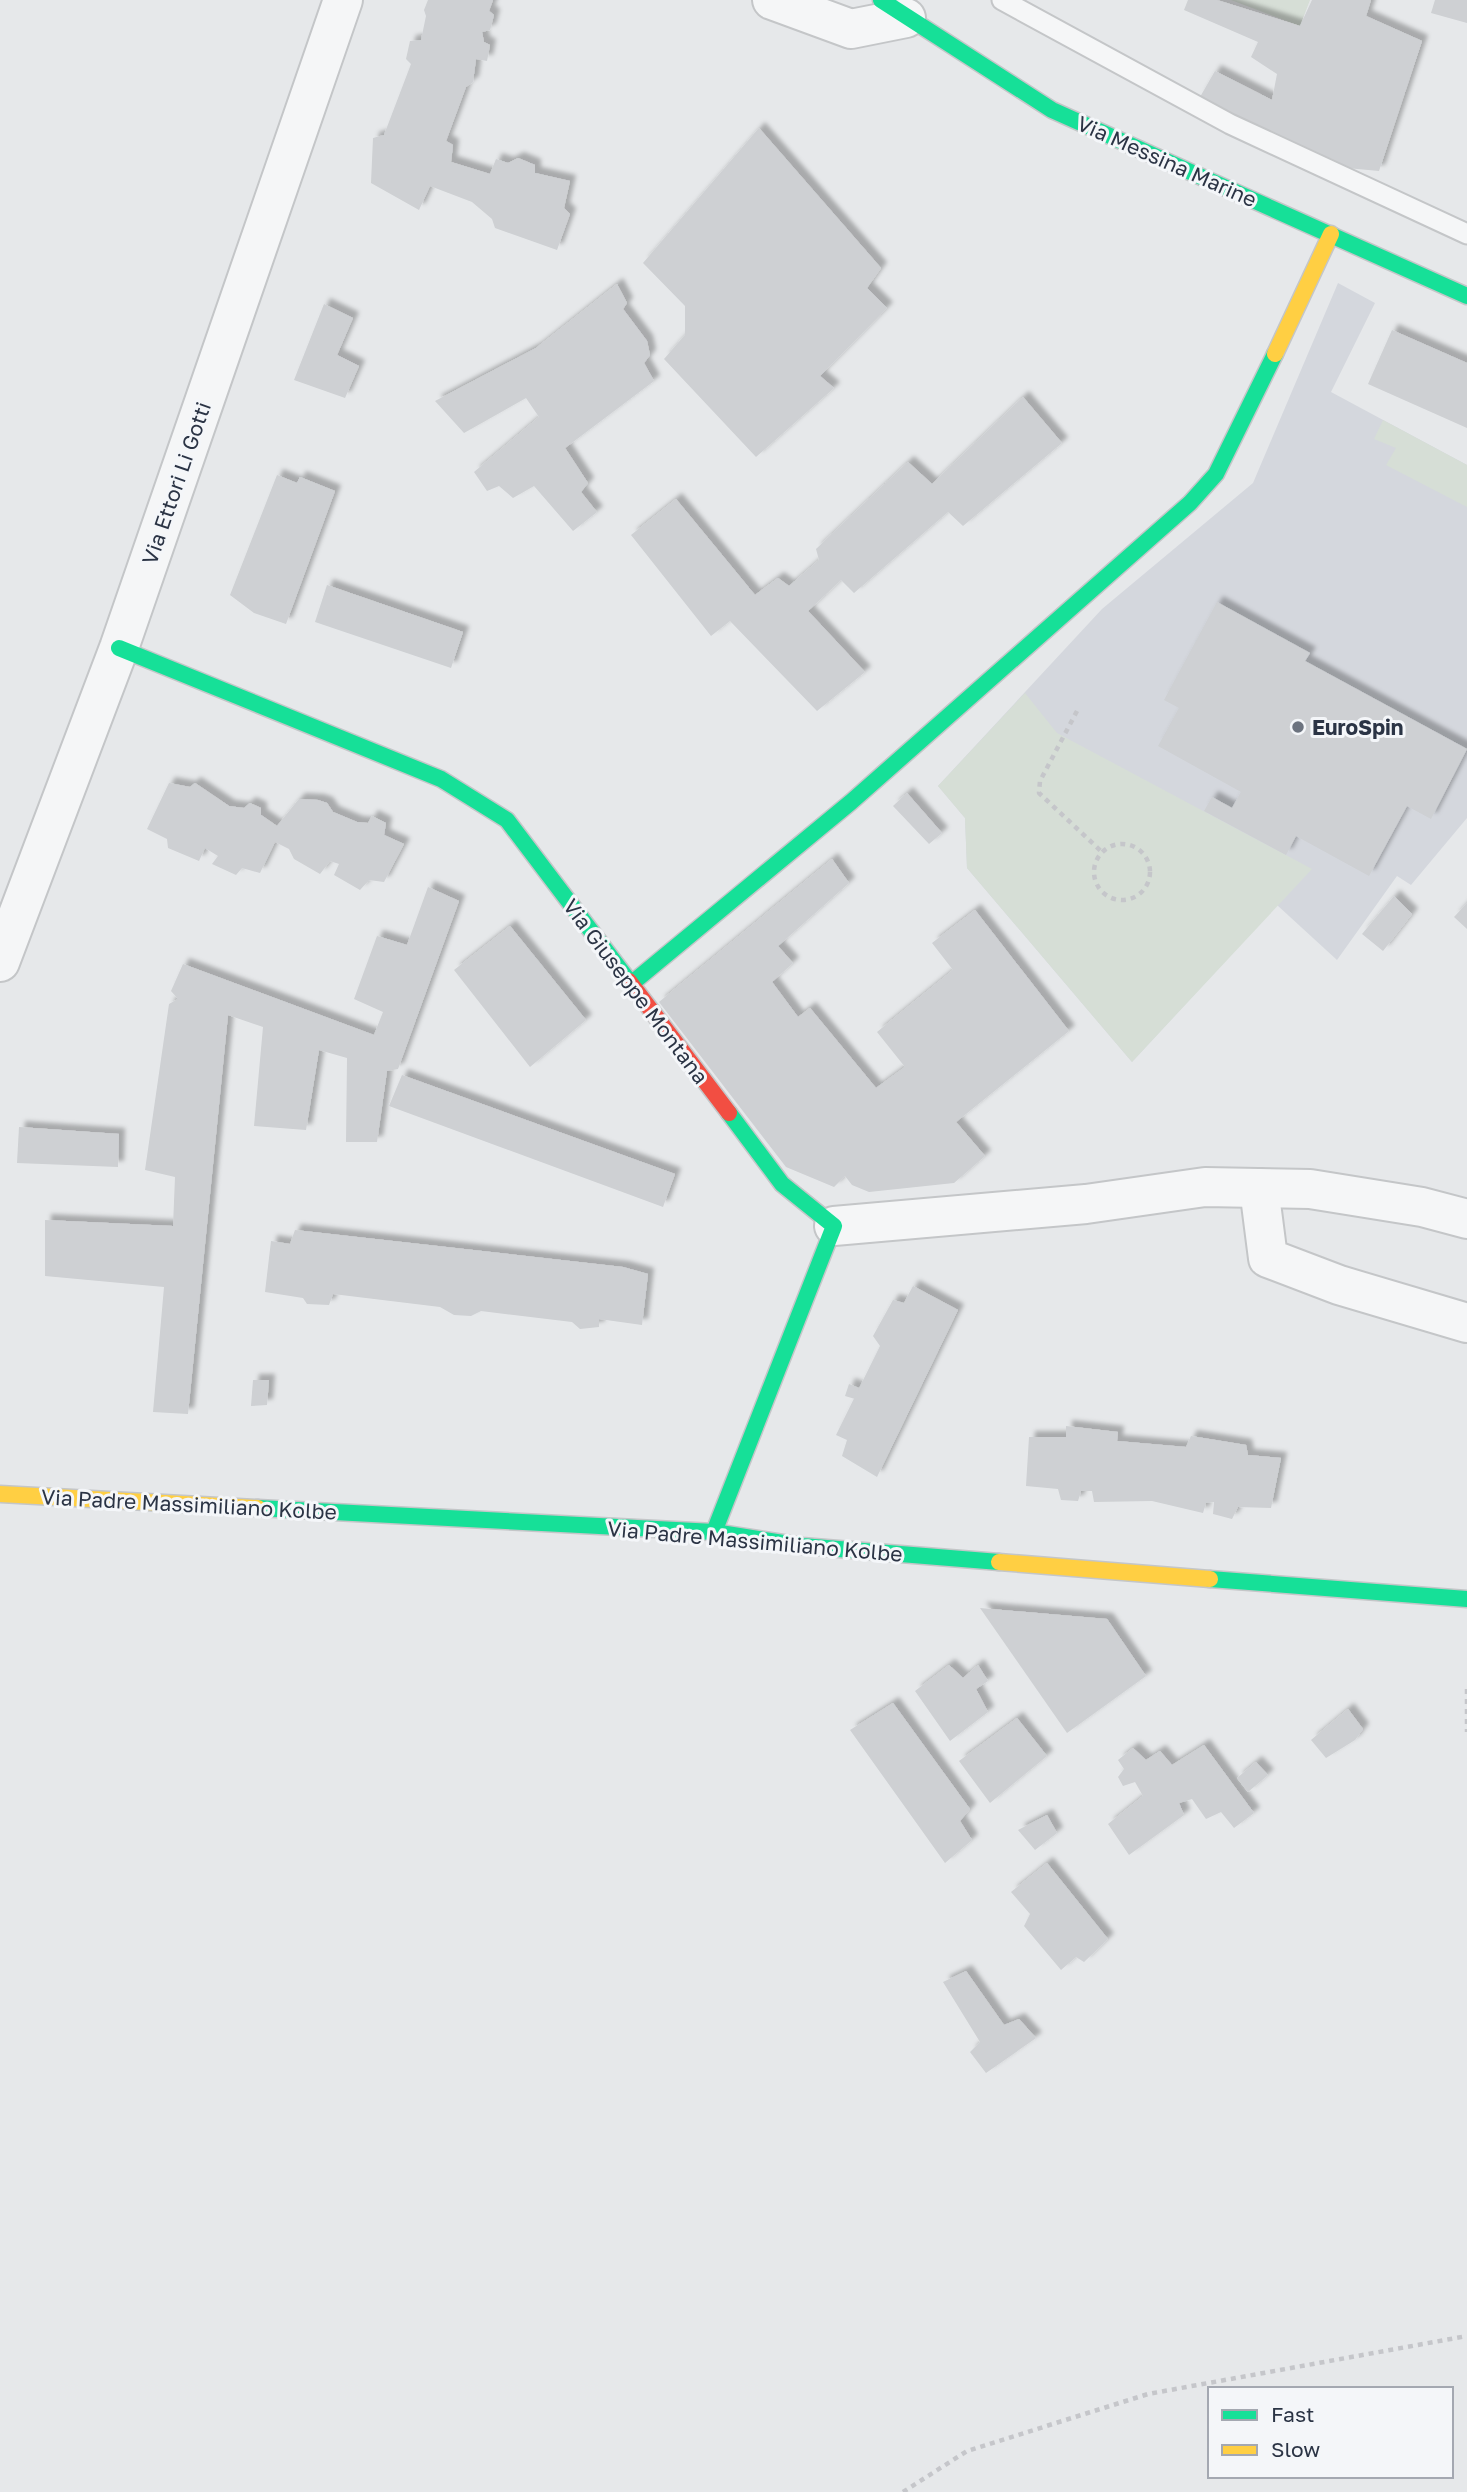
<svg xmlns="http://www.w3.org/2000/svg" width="1467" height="2492" viewBox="0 0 1467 2492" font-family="'Golos Text',sans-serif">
<defs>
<filter id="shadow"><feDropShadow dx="6" dy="-6" stdDeviation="2" flood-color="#0004"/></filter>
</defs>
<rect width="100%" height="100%" fill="#e6e8ea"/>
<path fill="#d4d7dd" d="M1338 283 1375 303 1331 392 1467 465V818L1411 885 1397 876 1337 960 1277 905 1132 1062 967 868 965 818 938 786 1102 609 1253 483Z"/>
<g fill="#d6ded6">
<path d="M1231 0H1310L1300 26Z"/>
<path d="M1383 420 1467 465V507L1386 465 1396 448 1374 439Z"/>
<path d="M1025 693 1057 733 1312 869 1132 1062 967 868 965 818 938 786Z"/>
</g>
<g fill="#ced0d3" filter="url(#shadow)">
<path d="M428 0H493L489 11 494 15 490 30 482 32 484 42 490 45 487 61 476 59 473 82 466 87 446 141 453 145 451 162 490 174 496 159 508 163 518 158 535 165V173L570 181 564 208 570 214 557 250 495 228 492 219 472 202 430 186 419 210 371 183 373 138 384 135 411 64 406 59 410 41 421 40 426 16 424 10Z"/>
<path d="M1188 0H1217L1300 26 1312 0H1371L1366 16 1422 41 1379 171 1336 167 1200 97 1215 71 1272 100 1277 74 1251 57 1258 42 1184 10Z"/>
<path d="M1435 0H1467V23L1431 13Z"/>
<path d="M759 128 881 268 867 288 887 308 820 376 834 388 756 457 664 359 685 335V306L643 263Z"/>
<path d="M617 284 627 303 623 309 647 341 650 355 644 363 654 381 565 448 588 483 581 492 597 512 573 531 534 486 513 498 499 486 487 491 474 472 539 417 526 398 464 433 435 401 536 348Z"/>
<path d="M324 304 353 318 337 355 359 366 345 398 294 380Z"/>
<path d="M1392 330 1467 363V428L1368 384Z"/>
<path d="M1023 397 1062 443 963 526 948 512 854 593 841 580 808 611 865 672 817 711 730 621 711 636 631 535 676 499 755 595 778 578 789 586 819 560 816 549 908 462 932 484Z"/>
<path d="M277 475 297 483 300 477 335 491 286 624 254 613 230 595Z"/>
<path d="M327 585 463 632 451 668 315 622Z"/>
<path d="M1217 602 1310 653 1305 661 1467 749 1431 819 1407 806 1369 876 1296 836 1286 855 1204 811 1212 797 1232 808 1241 792 1158 746 1179 708 1164 700Z"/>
<path d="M169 783 190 787 195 783 229 806 244 808 250 803 261 808V815L277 826 299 799 318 800 327 803 333 812 357 822 368 823 372 816 386 823 384 835 404 844 384 882 369 880 360 890 334 875 339 864 330 861 320 874 294 859 289 849 275 842 260 873 242 868 236 875 212 864 218 856 205 848 199 861 168 848 167 839 147 829Z"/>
<path d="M907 793 942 833 929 844 893 806Z"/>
<path d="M832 859 849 883 778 946 793 963 772 982 798 1017 810 1008 876 1088 905 1067 877 1032 953 970 932 943 975 910 1069 1031 956 1122 985 1156 954 1183 869 1192 852 1185 845 1176 834 1187 786 1167 659 1002Z"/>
<path d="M428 887 459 901 398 1069 387 1071 377 1142H346L347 1058 319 1050 306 1130 254 1126 263 1027 228 1015 188 1414 153 1412 164 1287 45 1276V1220L173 1226 175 1177 145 1170 169 1004 178 999 171 991 183 964 374 1035 383 1012 354 999 377 936 407 945Z"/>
<path d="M1394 896 1412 914 1383 951 1362 934Z"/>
<path d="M1467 903V929L1454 917Z"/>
<path d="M510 926 586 1020 530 1067 454 970Z"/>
<path d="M402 1075 675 1174 663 1207 389 1106Z"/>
<path d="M19 1127 119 1134 118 1167 17 1163Z"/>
<path d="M295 1230 623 1267 648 1274 642 1325 599 1319V1327L580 1329 572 1322 481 1311 471 1316 454 1315 440 1307 333 1294 329 1305 307 1304 303 1298 265 1292 271 1241 290 1244Z"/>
<path d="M913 1286 958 1310 877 1477 842 1456 847 1440 836 1435 880 1346 873 1336 893 1300 904 1303Z"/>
<path d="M253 1380H269L267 1405 251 1406Z"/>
<path d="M849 1384 859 1388 855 1399 845 1396Z"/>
<path d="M1066 1426 1118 1432 1117 1441 1186 1447 1191 1436 1246 1445 1248 1455 1281 1458 1271 1508 1238 1507 1232 1519 1213 1514 1214 1502 1206 1503 1203 1513 1152 1501 1094 1502 1092 1491H1081L1078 1501 1061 1500 1058 1489 1026 1486 1029 1437H1066Z"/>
<path d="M980 1608 1107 1619 1146 1676 1067 1733Z"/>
<path d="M949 1665 963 1678 978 1665 988 1681 976 1689 988 1712 950 1741 915 1691Z"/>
<path d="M893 1703 970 1809 960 1821 972 1840 945 1863 850 1730Z"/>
<path d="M1348 1709 1363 1729 1355 1740 1326 1758 1311 1740Z"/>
<path d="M1017 1718 1047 1756 990 1803 959 1761Z"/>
<path d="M1204 1745 1254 1813 1234 1828 1221 1812 1206 1819 1192 1799 1179 1803 1184 1815 1129 1855 1108 1824 1143 1796 1135 1782 1123 1786 1118 1777 1124 1769 1118 1760 1133 1748 1146 1760 1160 1751 1172 1765Z"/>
<path d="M1256 1762 1268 1775 1248 1792 1237 1778Z"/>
<path d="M1047 1815 1057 1833 1035 1850 1018 1830Z"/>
<path d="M1047 1863 1108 1939 1084 1962 1076 1957 1061 1970 1024 1926 1030 1914 1011 1892Z"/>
<path d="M966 1971 1004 2025 1019 2019 1036 2038 986 2073 970 2052 980 2042 943 1982Z"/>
</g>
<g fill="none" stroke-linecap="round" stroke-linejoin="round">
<g stroke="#c4c6c8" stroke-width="23">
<path id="lane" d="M1002 0 1230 124 1467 234"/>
</g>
<g stroke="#c4c6c8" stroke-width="42">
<g id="street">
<path d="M772 0 851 29 906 18"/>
<path d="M0 962 119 648 343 0"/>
<path d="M1259 1188 1268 1258 1339 1285 1467 1323"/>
<path d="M834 1226 1086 1204 1205 1187 1310 1189 1422 1207 1467 1219"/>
</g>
</g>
<g stroke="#c4c6c8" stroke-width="19">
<g id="fast">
<path d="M881 0 1052 110 1467 296"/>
<path d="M119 648 441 779 507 820 629 981"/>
<path d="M631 984 851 802 1190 503 1216 474 1275 354"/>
<path d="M258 1508 714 1532 802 1546 999 1562"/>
<path d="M714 1532 834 1226 782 1184 729 1113"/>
<path d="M1210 1579 1467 1599"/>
</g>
</g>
<g stroke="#c4c6c8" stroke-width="19">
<g id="slow">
<path d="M1275 354 1331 234"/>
<path d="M0 1494 258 1508"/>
<path d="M999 1562 1210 1579"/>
</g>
</g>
<g stroke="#c4c6c8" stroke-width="19">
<path id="jam" d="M629 981 729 1113"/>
</g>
<g stroke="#c5c6ca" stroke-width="4.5" stroke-dasharray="5 5" stroke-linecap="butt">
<path d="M1077 711 1040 781 1039 793 1102 852"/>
<circle cx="1122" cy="872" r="28"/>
<path d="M1467 1689V1732"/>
<path d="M903 2492 967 2451 1148 2394 1467 2336"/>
</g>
<use href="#lane" stroke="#f5f6f7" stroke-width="19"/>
<use href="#street" stroke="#f5f6f7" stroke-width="38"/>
<use href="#fast" stroke="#16e098" stroke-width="16"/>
<use href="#slow" stroke="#ffcf43" stroke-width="16"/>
<use href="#jam" stroke="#f24e42" stroke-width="16"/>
</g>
<circle fill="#6c737f" stroke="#f4f6f9" stroke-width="2.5" cx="1298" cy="727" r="7"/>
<g text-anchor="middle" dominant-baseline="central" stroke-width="6" stroke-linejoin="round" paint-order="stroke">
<g font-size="21" fill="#2b3445" stroke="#f4f6f9">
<text transform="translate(1167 161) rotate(24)">Via Messina Marine</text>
<text transform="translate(176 483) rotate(-71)">Via Ettori Li Gotti</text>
<text transform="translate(636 991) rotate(53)">Via Giuseppe Montana</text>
<text transform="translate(189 1504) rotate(3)">Via Padre Massimiliano Kolbe</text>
<text transform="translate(755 1541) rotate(5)">Via Padre Massimiliano Kolbe</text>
</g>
<g font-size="21" font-weight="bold" fill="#2b3445" stroke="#f4f6f9" text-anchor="start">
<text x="1312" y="727">EuroSpin</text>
</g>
</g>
<rect x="1208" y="2387" width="245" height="91" fill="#f4f6f9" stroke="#a4a8b1" stroke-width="2"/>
<rect x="1222" y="2410" width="35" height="10" fill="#16e098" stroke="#a4a8b1" stroke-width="2"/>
<text x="1271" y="2422" font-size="21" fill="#2b3445">Fast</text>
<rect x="1222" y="2445" width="35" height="10" fill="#ffcf43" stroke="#a4a8b1" stroke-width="2"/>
<text x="1271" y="2457" font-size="21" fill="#2b3445">Slow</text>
</svg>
